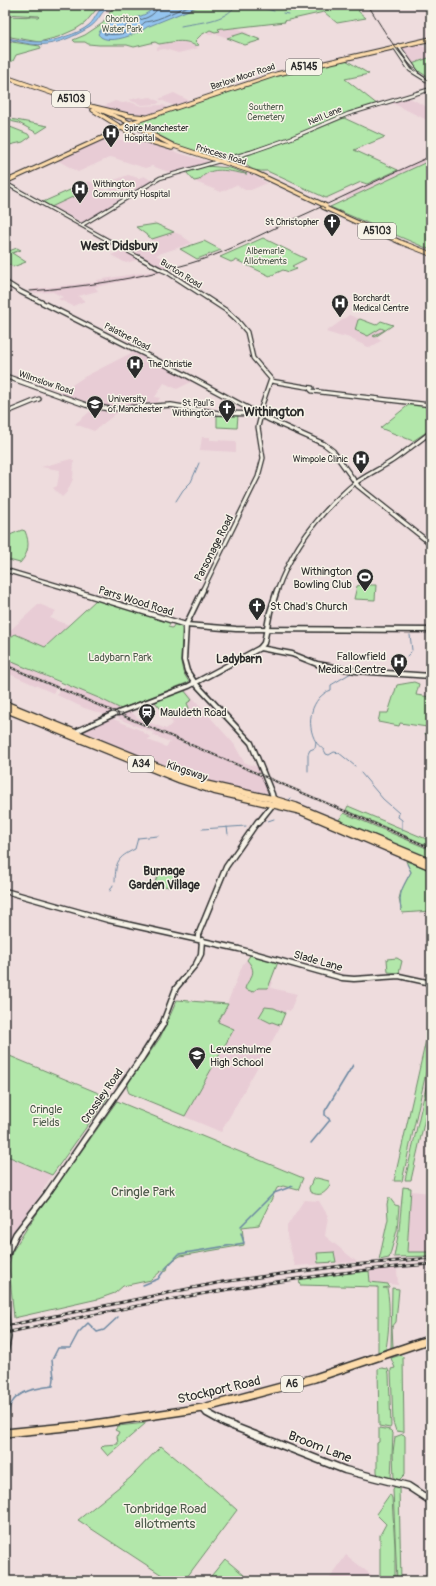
<svg xmlns="http://www.w3.org/2000/svg" width="436" height="1586" viewBox="0 0 436 1586" font-family="Pangolin,sans-serif">
<rect width="100%" height="100%" fill="#eedcdd"/>
<filter id="ink" filterUnits="userSpaceOnUse"><feTurbulence type="fractalNoise" baseFrequency=".025" numOctaves="2"/><feDisplacementMap in="SourceGraphic" scale="8" xChannelSelector="R" yChannelSelector="G"/><feConvolveMatrix kernelMatrix="1 2 1 2 8 2 1 2 1" color-interpolation-filters="sRGB"/></filter>
<g filter="url(#ink)">
<g fill="#e8ccd5">
<path d="M220 25 227 28 236 27 248 33 246 35 261 40 244 45 215 33 210 35 205 33Z"/>
<path d="M185 42 199 48 178 53 165 49 157 50V48L160 46 159 44 162 43Z"/>
<path d="M418 43 431 52V57L412 64 401 47Z"/>
<path d="M174 93 192 102 174 106 159 99Z"/>
<path d="M140 97 143 98 151 97 160 102 157 104 142 105 129 100Z"/>
<path d="M408 97 431 109V122L392 103Z"/>
<path d="M115 101 122 103 130 102 141 106 163 105 169 108 148 115H142L96 106 99 105 104 106Z"/>
<path d="M107 139 137 141 210 162 171 173 152 166 145 168 111 157 78 172 57 160 83 147 89 146 93 143Z"/>
<path d="M431 155V160L348 198 342 196Z"/>
<path d="M235 169 253 175 267 183 251 190H245L236 185 221 192 193 181 210 171H231Z"/>
<path d="M128 175 139 178 144 176 152 181 126 197 101 185Z"/>
<path d="M89 181 121 200 84 223 43 202Z"/>
<path d="M156 224 181 235 192 243 156 255 173 265 162 268 123 246 128 245 131 247H138L155 242 136 227Z"/>
<path d="M124 250 140 259 126 263 111 255Z"/>
<path d="M160 270 164 272 95 287 98 291 78 296 85 301 73 306 58 299 63 297 53 292 31 293V290L35 289 97 282V280Z"/>
<path d="M349 315 376 325 381 321 393 325 376 337 382 340 370 348 345 336 342 337 326 332Z"/>
<path d="M135 351 193 381 177 389 164 383 155 397 160 398 157 403 129 406H103L61 395 60 393 84 377Z"/>
<path d="M93 409 118 412 94 431 75 424Z"/>
<path d="M202 437H210V440L236 441V452L200 450Z"/>
<path d="M71 459 74 461 73 479 67 492 62 497 53 488 57 486 60 470 41 467Z"/>
<path d="M39 604 56 611 50 618 69 625 24 667 59 683 53 693 5 672V635Z"/>
<path d="M67 685 101 699 121 709 106 715 84 708 57 695 59 691Z"/>
<path d="M185 689 234 744 244 762 257 767 267 791 266 793 231 787 191 776 85 732 91 727 111 718 140 730 150 737 148 740 166 747 170 742 153 735 154 733 119 719 118 716 129 710 138 718 166 729 173 723 154 702V700Z"/>
<path d="M348 806 431 841V859L338 821Z"/>
<path d="M251 954 278 962 271 981 273 982 271 988 297 994 290 1011 286 1010 280 1027 221 1132 129 1093 127 1088 129 1082 160 1038 177 1000 227 1004 243 964Z"/>
<path d="M5 1156 52 1175 33 1206 18 1225 5 1251Z"/>
<path d="M411 1191 431 1193V1252H407Z"/>
<path d="M304 1200 319 1201 328 1216 325 1236 357 1262 295 1266 287 1236V1226Z"/>
<path d="M397 1269 398 1285 370 1282 369 1271Z"/>
<path d="M346 1555 379 1581H328Z"/>
</g>
<g fill="#b2e7aa" stroke="#6e896a">
<path d="M7 5H100L85 23 76 29 58 37 39 42 5 36V16L38 17 39 16 5 14V6Z"/>
<path d="M141 5H349L362 9 358 11 366 18 337 23 324 12 284 21 285 22 224 29 222 28 218 29 220 31 215 32 210 30 201 35 195 41 199 45C194 47 192 43 187 42 179 40 166 43 159 44L155 42 134 47 127 45H99L88 44 85 42H75L73 40 85 35 103 23 111 10 119 8Z"/>
<path d="M243 33 261 40 245 45 227 38Z"/>
<path d="M5 41 40 46 41 48 16 55 13 61 5 62Z"/>
<path d="M431 57V79L420 72 412 64Z"/>
<path d="M344 59 369 74 345 79 378 105 352 111 291 137 226 159H218L178 146 138 125 140 122 271 77Z"/>
<path d="M5 118 48 126 37 133 19 123 5 120Z"/>
<path d="M344 118 385 137 354 150 398 170 367 184 361 182 326 198 267 171C250 172 249 167 239 157L298 137Z"/>
<path d="M5 125 28 134 30 137 23 142 5 146Z"/>
<path d="M431 160V250L330 207Z"/>
<path d="M206 166 230 168 247 174C235 173 217 166 206 174 203 175 202 178 199 180L194 181 186 172Z"/>
<path d="M70 190 77 195 51 207 43 202Z"/>
<path d="M156 224 174 232 152 239 136 227Z"/>
<path d="M263 238 306 259 292 266 297 269 289 272 283 270 270 276 236 260 231 262 220 257Z"/>
<path d="M204 241 221 250 197 259 180 249Z"/>
<path d="M17 248 21 250 12 253 26 262 13 267 5 261V249L9 251Z"/>
<path d="M360 319 376 325 381 321 393 325 375 337 373 336 385 330 381 328 368 336 355 330 358 320Z"/>
<path d="M411 403 431 406V429L413 441 380 428Z"/>
<path d="M217 415H238L237 428 217 427Z"/>
<path d="M22 530 25 531C30 543 29 553 20 563L5 559V537Z"/>
<path d="M361 585H376L375 600 354 599 357 586Z"/>
<path d="M96 600 171 623 168 627 172 628 175 624 180 626 182 629 181 662 183 672 189 682 121 709 101 699 5 659V635L11 637 15 634 45 647Z"/>
<path d="M414 682 419 684 416 695 431 697V735L425 734 427 727 400 723 399 726 378 722 380 713H388L397 685Z"/>
<path d="M184 690 192 700 187 703 189 708 168 717 154 701Z"/>
<path d="M348 806 431 841V847L346 810Z"/>
<path d="M344 813 431 850V859L338 821Z"/>
<path d="M406 861 431 870V911L402 913 399 899 401 891 411 872Z"/>
<path d="M160 870 175 873 169 887 154 884Z"/>
<path d="M251 954 278 962 268 988H258L253 992 245 989C247 978 260 975 247 960Z"/>
<path d="M397 958 402 961 399 973 388 972 387 959Z"/>
<path d="M177 1000 228 1004 218 1022 234 1029 185 1116 129 1093 127 1088 129 1082 160 1038Z"/>
<path d="M265 1007 274 1008 285 1013 280 1025 272 1022 271 1023 259 1017Z"/>
<path d="M431 1018V1050L402 1181H394Z"/>
<path d="M5 1054 108 1097 52 1175 5 1155Z"/>
<path d="M431 1065V1092L411 1180H405Z"/>
<path d="M117 1101 303 1178 298 1190 283 1186 277 1188 259 1225 242 1227 244 1245 180 1256 169 1263 167 1270 161 1271 151 1280 123 1286 115 1293 98 1299 14 1318 9 1266 12 1252 29 1225Z"/>
<path d="M317 1178 329 1181 330 1186C324 1194 320 1197 310 1192L309 1188 313 1179Z"/>
<path d="M403 1187 411 1188 407 1252H431V1256L394 1257 399 1230Z"/>
<path d="M389 1197 395 1205 399 1206 397 1230 389 1258 379 1260 388 1219 387 1204Z"/>
<path d="M334 1252 336 1262 318 1263 317 1253Z"/>
<path d="M369 1271 370 1282 388 1284 389 1287 383 1288H387C391 1307 389 1330 386 1349L378 1352V1287L300 1285 299 1279Z"/>
<path d="M392 1288 399 1289 396 1322 392 1327 393 1347 391 1348Z"/>
<path d="M401 1355 403 1357 404 1432 396 1431 393 1422 391 1369 395 1368 391 1358Z"/>
<path d="M382 1368 388 1369 389 1374 391 1426 390 1428 379 1426 378 1369Z"/>
<path d="M146 1423 108 1456 101 1448 104 1445 118 1444 117 1436 119 1432 115 1430 118 1426Z"/>
<path d="M379 1428 390 1430 393 1433 391 1478 378 1475 377 1472V1443L379 1442Z"/>
<path d="M403 1434 405 1436V1474L399 1480 394 1479 393 1452 395 1437Z"/>
<path d="M161 1446 217 1492 237 1510 184 1581H171L78 1520 130 1478Z"/>
<path d="M395 1486 399 1487 401 1581H397L393 1489Z"/>
<path d="M390 1494 392 1498 395 1547V1579L394 1581H380V1535L386 1524 376 1514Z"/>
<path d="M225 1559 244 1575 239 1581H207Z"/>
</g>
<g fill="#94c4ef" stroke="#6a87a1">
<path d="M108 5H116C99 9 102 19 90 27 72 38 52 47 30 44 22 43 13 40 5 39V38C31 41 40 46 67 36 74 34 83 30 89 25 97 18 96 9 108 5Z"/>
<path d="M156 5H201L147 27C138 34 106 47 98 34 110 14 125 23 141 16 147 14 153 9 156 5Z"/>
</g>
<g fill="none" stroke-linecap="round" stroke-linejoin="round">
<path stroke="#556879" stroke-width="1" d="M159 5C155 18 141 20 129 22L125 28 117 30 108 28 104 34C118 36 135 33 145 22 162 20 176 9 193 5"/>
<g stroke="#6a87a1" stroke-width="1">
<path d="M263 8 274 11"/>
<path d="M283 13 288 14"/>
<path d="M181 26C199 22 225 22 236 5"/>
<path d="M176 501 183 490 191 482 199 463"/>
<path d="M410 635 412 650"/>
<path d="M407 656 411 652"/>
<path d="M354 669 356 666"/>
<path d="M351 673 331 685V690C311 697 305 724 316 742 319 747 324 748 326 754L329 755 334 752 339 753 355 766"/>
<path d="M308 771V754L310 750 315 748 316 742"/>
<path d="M361 773 383 799 399 813 398 817 402 820V831"/>
<path d="M289 800 291 798"/>
<path d="M268 821 274 819"/>
<path d="M227 827 228 834"/>
<path d="M202 829 246 826"/>
<path d="M115 881C116 861 117 858 135 849L138 838 158 836"/>
<path d="M110 891 113 885"/>
<path d="M401 910C398 893 403 886 411 872L407 864"/>
</g>
<g stroke="#6a87a1" stroke-width="1.5">
<path d="M311 1143 330 1120 325 1115V1111L353 1065"/>
<path d="M241 1226 274 1193 293 1186"/>
<path d="M165 1269 179 1254 244 1243 241 1233"/>
<path d="M143 1285 158 1279 163 1272"/>
<path d="M8 1420C9 1416 8 1408 11 1404 19 1390 38 1388 53 1386L54 1378 52 1360 58 1348H70L78 1333 88 1323 97 1332 104 1330 118 1317"/>
</g>
<g stroke="#2b2b2b" stroke-width="4.5">
<g id="tertiary-far3">
<path d="M398 45 417 72"/>
<path d="M394 46 410 70 431 83"/>
<path d="M5 183 140 258"/>
<path d="M82 225 160 178 251 152 291 138 348 114 431 89"/>
</g>
</g>
<g stroke="#2b2b2b" stroke-width="5.5">
<g id="tertiary-far2">
<path d="M138 257 160 269"/>
<path d="M167 272 227 311 237 320 247 332 253 358 271 379 260 411 257 414"/>
<path d="M271 381 312 388"/>
<path d="M310 389 312 391 431 405"/>
<path d="M5 413 39 399"/>
<path d="M5 570 76 591"/>
<path d="M202 591 258 477 263 458 258 427 260 419"/>
<path d="M277 591C291 551 318 515 350 487 362 477 378 470 392 461 405 452 418 442 431 432"/>
</g>
</g>
<g stroke="#2b2b2b" stroke-width="7">
<g id="tertiary-far1">
<path d="M72 590 186 625 236 629 431 630"/>
<path d="M203 590 186 625 184 660 187 671 195 683 251 743 272 794 274 803 258 823"/>
<path d="M260 648 292 654 317 664 356 671 431 676"/>
<path d="M118 713 189 686 260 648 264 643 270 612 277 590"/>
<path d="M73 733 114 714"/>
<path d="M5 891 108 920 239 949 342 978 354 979 399 976 431 983"/>
<path d="M198 939V935L226 867 258 821"/>
<path d="M162 1025 176 988 196 964 201 954 202 940"/>
</g>
</g>
<g stroke="#2b2b2b" stroke-width="8">
<g id="tertiary">
<path d="M5 1258 16 1234 47 1194 142 1057 163 1024"/>
<path d="M5 1308 8 1337 5 1352"/>
</g>
</g>
<g stroke="#2b2b2b" stroke-width="6">
<g id="secondary-far1">
<path d="M5 282 21 292 182 373 270 420 324 444 333 451 358 486 431 544"/>
<path d="M5 376 86 405 110 409 171 405 218 413 257 414"/>
</g>
</g>
<g stroke="#2b2b2b" stroke-width="9">
<path id="secondary" d="M203 1408 207 1413 225 1423 345 1470 408 1486 431 1501"/>
</g>
<g stroke="#2b2b2b" stroke-width="5.5">
<g id="primary">
<path d="M94 107 127 115"/>
<path d="M124 115 145 117"/>
<path d="M112 133 130 123 277 74 431 39"/>
<path d="M5 182 113 133"/>
</g>
</g>
<g stroke="#2b2b2b" stroke-width="5.5">
<g id="trunk-far2">
<path d="M5 77 93 107 122 119 174 146 256 173 324 205"/>
<path d="M93 110 138 138 172 148"/>
<path d="M323 207 400 242 431 254"/>
</g>
</g>
<g stroke="#2b2b2b" stroke-width="8">
<g id="trunk-far1">
<path d="M5 704 174 773 206 784 273 799 296 806 431 862"/>
<path d="M5 709 180 780 214 791 300 811 431 867"/>
</g>
</g>
<g stroke="#2b2b2b" stroke-width="10">
<path id="trunk" d="M5 1433 87 1425 203 1408 315 1378 431 1339"/>
</g>
<use href="#tertiary-far3" stroke="#f7f3e8" stroke-width="2.5"/>
<use href="#tertiary-far2" stroke="#f7f3e8" stroke-width="3"/>
<use href="#tertiary-far1" stroke="#f7f3e8" stroke-width="4"/>
<use href="#tertiary" stroke="#f7f3e8" stroke-width="5"/>
<use href="#secondary-far1" stroke="#f7f3e8" stroke-width="3.5"/>
<use href="#secondary" stroke="#f7f3e8" stroke-width="6"/>
<use href="#primary" stroke="#fddcac" stroke-width="3.5"/>
<use href="#trunk-far2" stroke="#fddcac" stroke-width="3.5"/>
<use href="#trunk-far1" stroke="#fddcac" stroke-width="5.5"/>
<use href="#trunk" stroke="#fddcac" stroke-width="7"/>
<g stroke="#2b2b2b" stroke-width="1">
<path d="M368 5C386 34 402 63 431 82"/>
<path d="M30 291C83 287 136 279 188 264 219 255 248 241 277 227 329 204 379 179 431 156"/>
<path d="M5 293 11 292"/>
</g>
<g stroke="#2b2b2b" stroke-width="2">
<path id="rail-far1" d="M5 665 431 848"/>
</g>
<g stroke="#2b2b2b" stroke-width="3">
<g id="rail">
<path d="M5 1326 222 1282 341 1266 431 1258"/>
<path d="M5 1333C146 1303 287 1275 431 1264"/>
</g>
</g>
<use href="#rail-far1" stroke="#f7f3e8" stroke-width="1" stroke-dasharray="2" stroke-linecap="butt"/>
<use href="#rail" stroke="#f7f3e8" stroke-width="1.5" stroke-dasharray="4" stroke-linecap="butt"/>
<g stroke="#2b2b2b" stroke-width="5.5" stroke-linecap="butt">
<path id="tertiary-bridge" d="M160 269 167 272"/>
</g>
<g stroke="#2b2b2b" stroke-width="5.5" stroke-linecap="butt">
<path id="trunk-bridge" d="M324 205 326 206"/>
</g>
<use href="#tertiary-bridge" stroke="#f7f3e8" stroke-width="3"/>
<use href="#trunk-bridge" stroke="#fddcac" stroke-width="3.5"/>
</g>
</g>
<defs>
<g id="hospital-pin" transform="scale(0.9)"><path d="M0 17L-7.5 6A9.5 9.5 0 1 1 7.5 6Z" fill="#2b2b2b" stroke="#f7f3e8"/><path d="M-5-5h3v3.5h4V-5h3V5h-3V1.5h-4V5h-3Z" fill="#fff"/></g>
<g id="church-pin" transform="scale(0.9)"><path d="M0 17L-7.5 6A9.5 9.5 0 1 1 7.5 6Z" fill="#2b2b2b" stroke="#f7f3e8"/><path d="M-1.2-6h2.4v3.5h3.3v2.4h-3.3V6h-2.4V-.1h-3.3v-2.4h3.3Z" fill="#fff"/></g>
<g id="university-pin" transform="scale(0.9)"><path d="M0 17L-7.5 6A9.5 9.5 0 1 1 7.5 6Z" fill="#2b2b2b" stroke="#f7f3e8"/><path d="M0-5L7-2L0 1L-7-2ZM-4 1L0 2.5L4 1V4Q0 6-4 4Z" fill="#fff"/></g>
<g id="stadium-pin" transform="scale(0.9)"><path d="M0 17L-7.5 6A9.5 9.5 0 1 1 7.5 6Z" fill="#2b2b2b" stroke="#f7f3e8"/><path d="M0-5a6.5 5 0 1 0 0 10a6.5 5 0 1 0 0-10ZM-3.5-1.8h7v3.6h-7Z" fill="#fff"/></g>
<g id="station-pin" transform="scale(0.9)"><path d="M0 17L-7.5 6A9.5 9.5 0 1 1 7.5 6Z" fill="#2b2b2b" stroke="#f7f3e8"/><path d="M-3-6H3Q5-6 5-4V2Q5 4 3 4L4.5 6H3L1.5 4h-3L-3 6H-4.5L-3 4Q-5 4-5 2V-4Q-5-6-3-6ZM-3.5-4v3h7v-3ZM-3.5 1v1.5H-2V1ZM2 1v1.5H3.5V1Z" fill="#fff"/></g>
<g id="school-pin" transform="scale(0.9)"><path d="M0 17L-7.5 6A9.5 9.5 0 1 1 7.5 6Z" fill="#2b2b2b" stroke="#f7f3e8"/><path d="M0-5L7-2L0 1L-7-2ZM-4 1L0 2.5L4 1V4Q0 6-4 4Z" fill="#fff"/></g>
</defs>
<g fill-rule="evenodd">
<use href="#hospital-pin" x="111" y="133"/>
<use href="#hospital-pin" x="80" y="189"/>
<use href="#church-pin" x="332" y="222"/>
<use href="#hospital-pin" x="340" y="303"/>
<use href="#hospital-pin" x="135" y="364"/>
<use href="#university-pin" x="95" y="404"/>
<use href="#church-pin" x="227" y="408"/>
<use href="#hospital-pin" x="361" y="459"/>
<use href="#stadium-pin" x="365" y="577"/>
<use href="#church-pin" x="257" y="606"/>
<use href="#hospital-pin" x="399" y="662"/>
<use href="#station-pin" x="147" y="712"/>
<use href="#school-pin" x="197" y="1055"/>
</g>
<g text-anchor="middle" dominant-baseline="central" stroke-width="3" stroke-linejoin="round" paint-order="stroke">
<g font-size="9" fill="#4d5a4b" stroke="#f7f3e8">
<text x="122" y="19">Chorlton<tspan x="122" dy="10">Water Park</tspan></text>
<text x="266" y="107">Southern<tspan x="266" dy="10">Cemetery</tspan></text>
<text x="265" y="251">Albemarle<tspan x="265" dy="10">Allotments</tspan></text>
</g>
<g font-size="9" fill="#2b2b2b" stroke="#f7f3e8">
<text transform="translate(243 77) rotate(-18)">Barlow Moor Road</text>
<text transform="translate(325 116) rotate(-23)">Nell Lane</text>
<text transform="translate(221 155) rotate(17)">Princess Road</text>
<text transform="translate(181 274) rotate(32)">Burton Road</text>
<text transform="translate(127 337) rotate(27)">Palatine Road</text>
<text transform="translate(46 383) rotate(19)">Wilmslow Road</text>
</g>
<g font-size="9" fill="#2b2b2b" stroke="#f7f3e8" text-anchor="start">
<text x="124" y="128">Spire Manchester<tspan x="124" dy="10">Hospital</tspan></text>
<text x="93" y="184">Withington<tspan x="93" dy="10">Community Hospital</tspan></text>
<text x="319" y="222" text-anchor="end">St Christopher</text>
<text x="353" y="298">Borchardt<tspan x="353" dy="10">Medical Centre</tspan></text>
<text x="148" y="364">The Christie</text>
<text x="108" y="399">University<tspan x="108" dy="10">of Manchester</tspan></text>
<text x="214" y="403" text-anchor="end">St Paul's<tspan x="214" dy="10">Withington</tspan></text>
<text x="348" y="459" text-anchor="end">Wimpole Clinic</text>
</g>
<g fill="#f7f3e8" stroke="#686764" stroke-width="1">
<rect x="286" y="59" width="36" height="16" rx="3"/>
<rect x="52" y="91" width="38" height="16" rx="3"/>
<rect x="358" y="223" width="38" height="16" rx="3"/>
<rect x="128" y="756" width="26" height="16" rx="3"/>
<rect x="281" y="1376" width="22" height="16" rx="3"/>
</g>
<g font-size="10" font-weight="bold" fill="#2b2b2b">
<text x="304" y="67">A5145</text>
<text x="71" y="99">A5103</text>
<text x="377" y="231">A5103</text>
<text x="141" y="764">A34</text>
<text x="292" y="1384">A6</text>
</g>
<g font-size="11" fill="#2b2b2b" stroke="#f7f3e8">
<text transform="translate(214 548) rotate(-63)">Parsonage Road</text>
<text transform="translate(136 601) rotate(17)">Parrs Wood Road</text>
<text transform="translate(187 771) rotate(19)">Kingsway</text>
<text transform="translate(318 961) rotate(16)">Slade Lane</text>
<text transform="translate(102 1096) rotate(-55)">Crossley Road</text>
</g>
<g font-size="11" fill="#2b2b2b" stroke="#f7f3e8" text-anchor="start">
<text x="352" y="571" text-anchor="end">Withington<tspan x="352" dy="13">Bowling Club</tspan></text>
<text x="270" y="606">St Chad's Church</text>
<text x="386" y="656" text-anchor="end">Fallowfield<tspan x="386" dy="13">Medical Centre</tspan></text>
<text x="160" y="712">Mauldeth Road</text>
<text x="210" y="1049">Levenshulme<tspan x="210" dy="13">High School</tspan></text>
</g>
<g font-size="11" fill="#4d5a4b" stroke="#f7f3e8">
<text x="120" y="657">Ladybarn Park</text>
<text x="46" y="1109">Cringle<tspan x="46" dy="13">Fields</tspan></text>
</g>
<g font-size="12" font-weight="bold" fill="#2b2b2b" stroke="#f7f3e8">
<text x="239" y="659">Ladybarn</text>
<text x="164" y="871">Burnage<tspan x="164" dy="14">Garden Village</tspan></text>
</g>
<g font-size="13" font-weight="bold" fill="#2b2b2b" stroke="#f7f3e8">
<text x="119" y="246">West Didsbury</text>
<text x="274" y="412">Withington</text>
</g>
<g font-size="13" fill="#4d5a4b" stroke="#f7f3e8">
<text x="143" y="1192">Cringle Park</text>
<text x="165" y="1509">Tonbridge Road<tspan x="165" dy="15">allotments</tspan></text>
</g>
<g font-size="13" fill="#2b2b2b" stroke="#f7f3e8">
<text transform="translate(219 1390) rotate(-13)">Stockport Road</text>
<text transform="translate(320 1447) rotate(21)">Broom Lane</text>
</g>
</g>
<rect width="436" height="1586" fill="none" stroke="#f7f3e8" stroke-width="20"/>
<rect x="10" y="10" width="416" height="1566" fill="none" stroke="#2b2b2b" stroke-width="1.5" filter="url(#ink)"/>
</svg>
